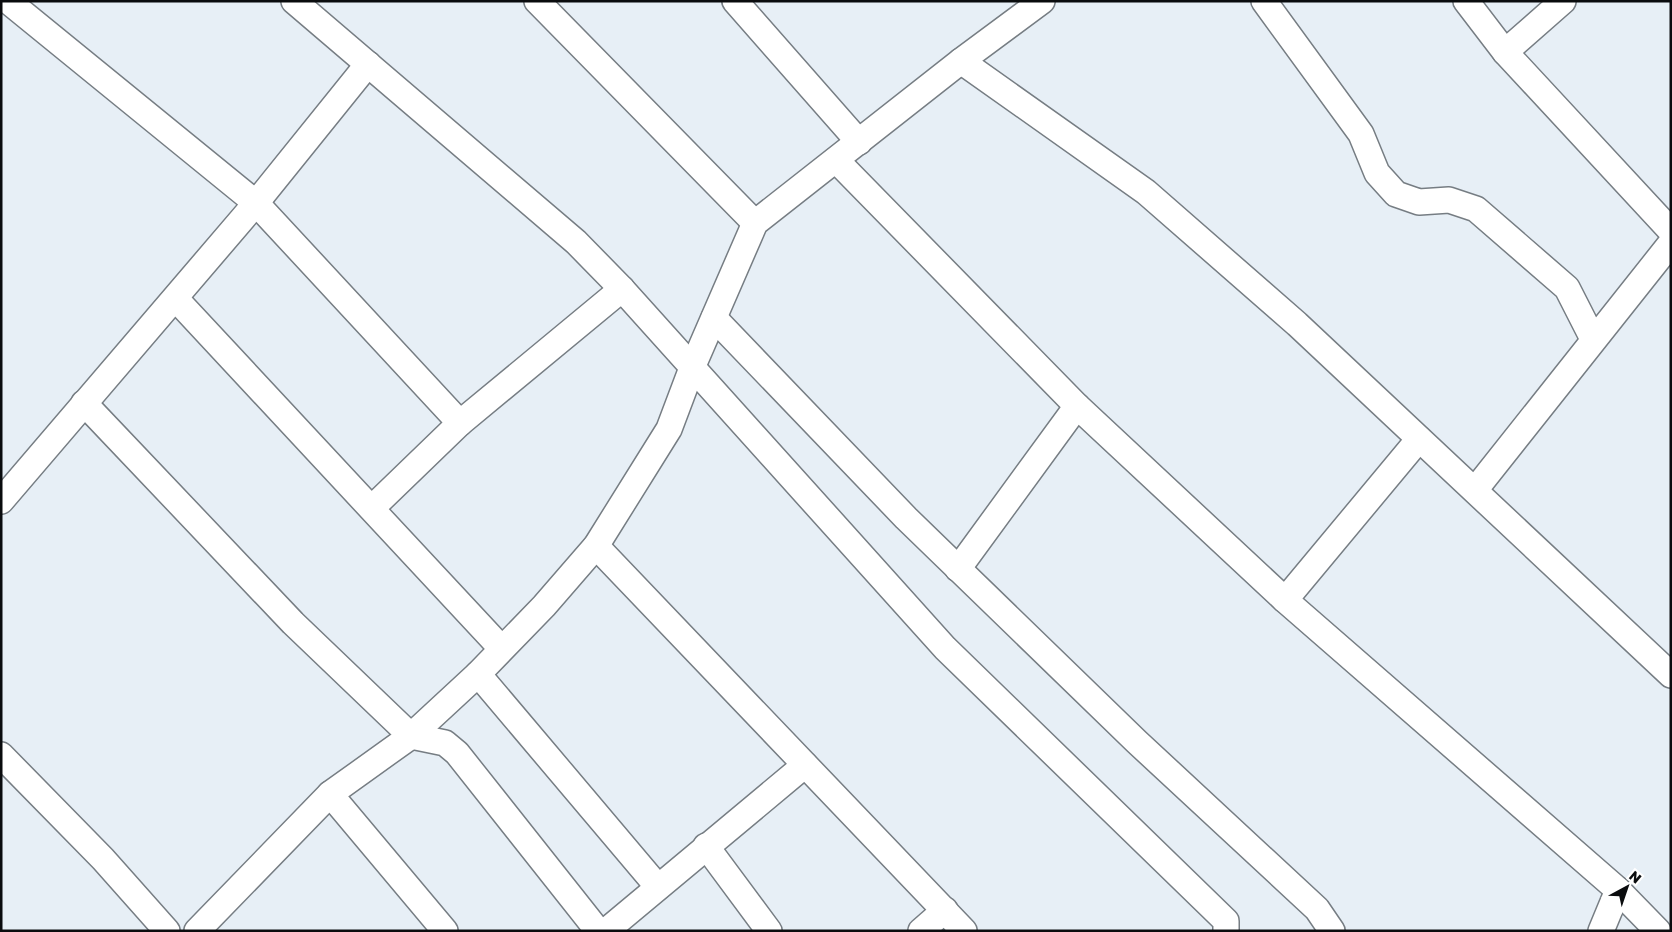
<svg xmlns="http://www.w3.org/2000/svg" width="1672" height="932" viewBox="0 0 1672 932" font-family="'Golos Text',sans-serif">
<rect width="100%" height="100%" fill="#e7eff6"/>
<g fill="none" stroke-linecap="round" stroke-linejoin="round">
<g stroke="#767d83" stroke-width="28">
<g id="minor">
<path d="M8 1 256 203 460 423"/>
<path d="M294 1 576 242 622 289 945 648 1226 921V931"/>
<path d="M537 1 755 223"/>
<path d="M735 1 859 142"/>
<path d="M1264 1 1361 134 1377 173 1396 194 1419 202 1449 200 1476 209 1567 288 1593 339"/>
<path d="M1466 1 1505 52 1671 231"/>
<path d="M1505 52 1563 1"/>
<path d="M961 61 1146 192 1297 324 1671 675"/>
<path d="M836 160 1077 406 1285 600 1618 890 1658 931"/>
<path d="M176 299 501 648"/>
<path d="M714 318 906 518 1137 742 1317 909 1332 931"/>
<path d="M84 403 293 623 411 736 445 743 457 753 598 931"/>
<path d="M1475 490 1671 243"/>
<path d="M1 501 256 203 368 64"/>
<path d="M372 508 460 423 622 289"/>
<path d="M596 546 964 931"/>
<path d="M958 569 1077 406"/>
<path d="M1285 600 1419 439"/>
<path d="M478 674 658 887"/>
<path d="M1 755 103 859 167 931"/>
<path d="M330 794 445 931"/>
<path d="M706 846 769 931"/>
<path d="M197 931 330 794 411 736 478 674 544 606 596 546 669 429 692 368 755 223 961 61 1042 1"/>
<path d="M606 931 805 765"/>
<path d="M921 931 945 910"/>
<path d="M1601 931 1618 890"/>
</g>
</g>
<use href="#minor" stroke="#fff" stroke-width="25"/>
</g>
<rect width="1672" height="932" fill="none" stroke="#0a0c0e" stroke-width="5"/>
<g transform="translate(1627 887) rotate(40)" stroke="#ffffff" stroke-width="4" paint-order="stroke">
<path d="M0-4L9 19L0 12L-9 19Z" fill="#0a0c0e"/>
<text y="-8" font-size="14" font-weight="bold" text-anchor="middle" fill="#0a0c0e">N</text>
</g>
</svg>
